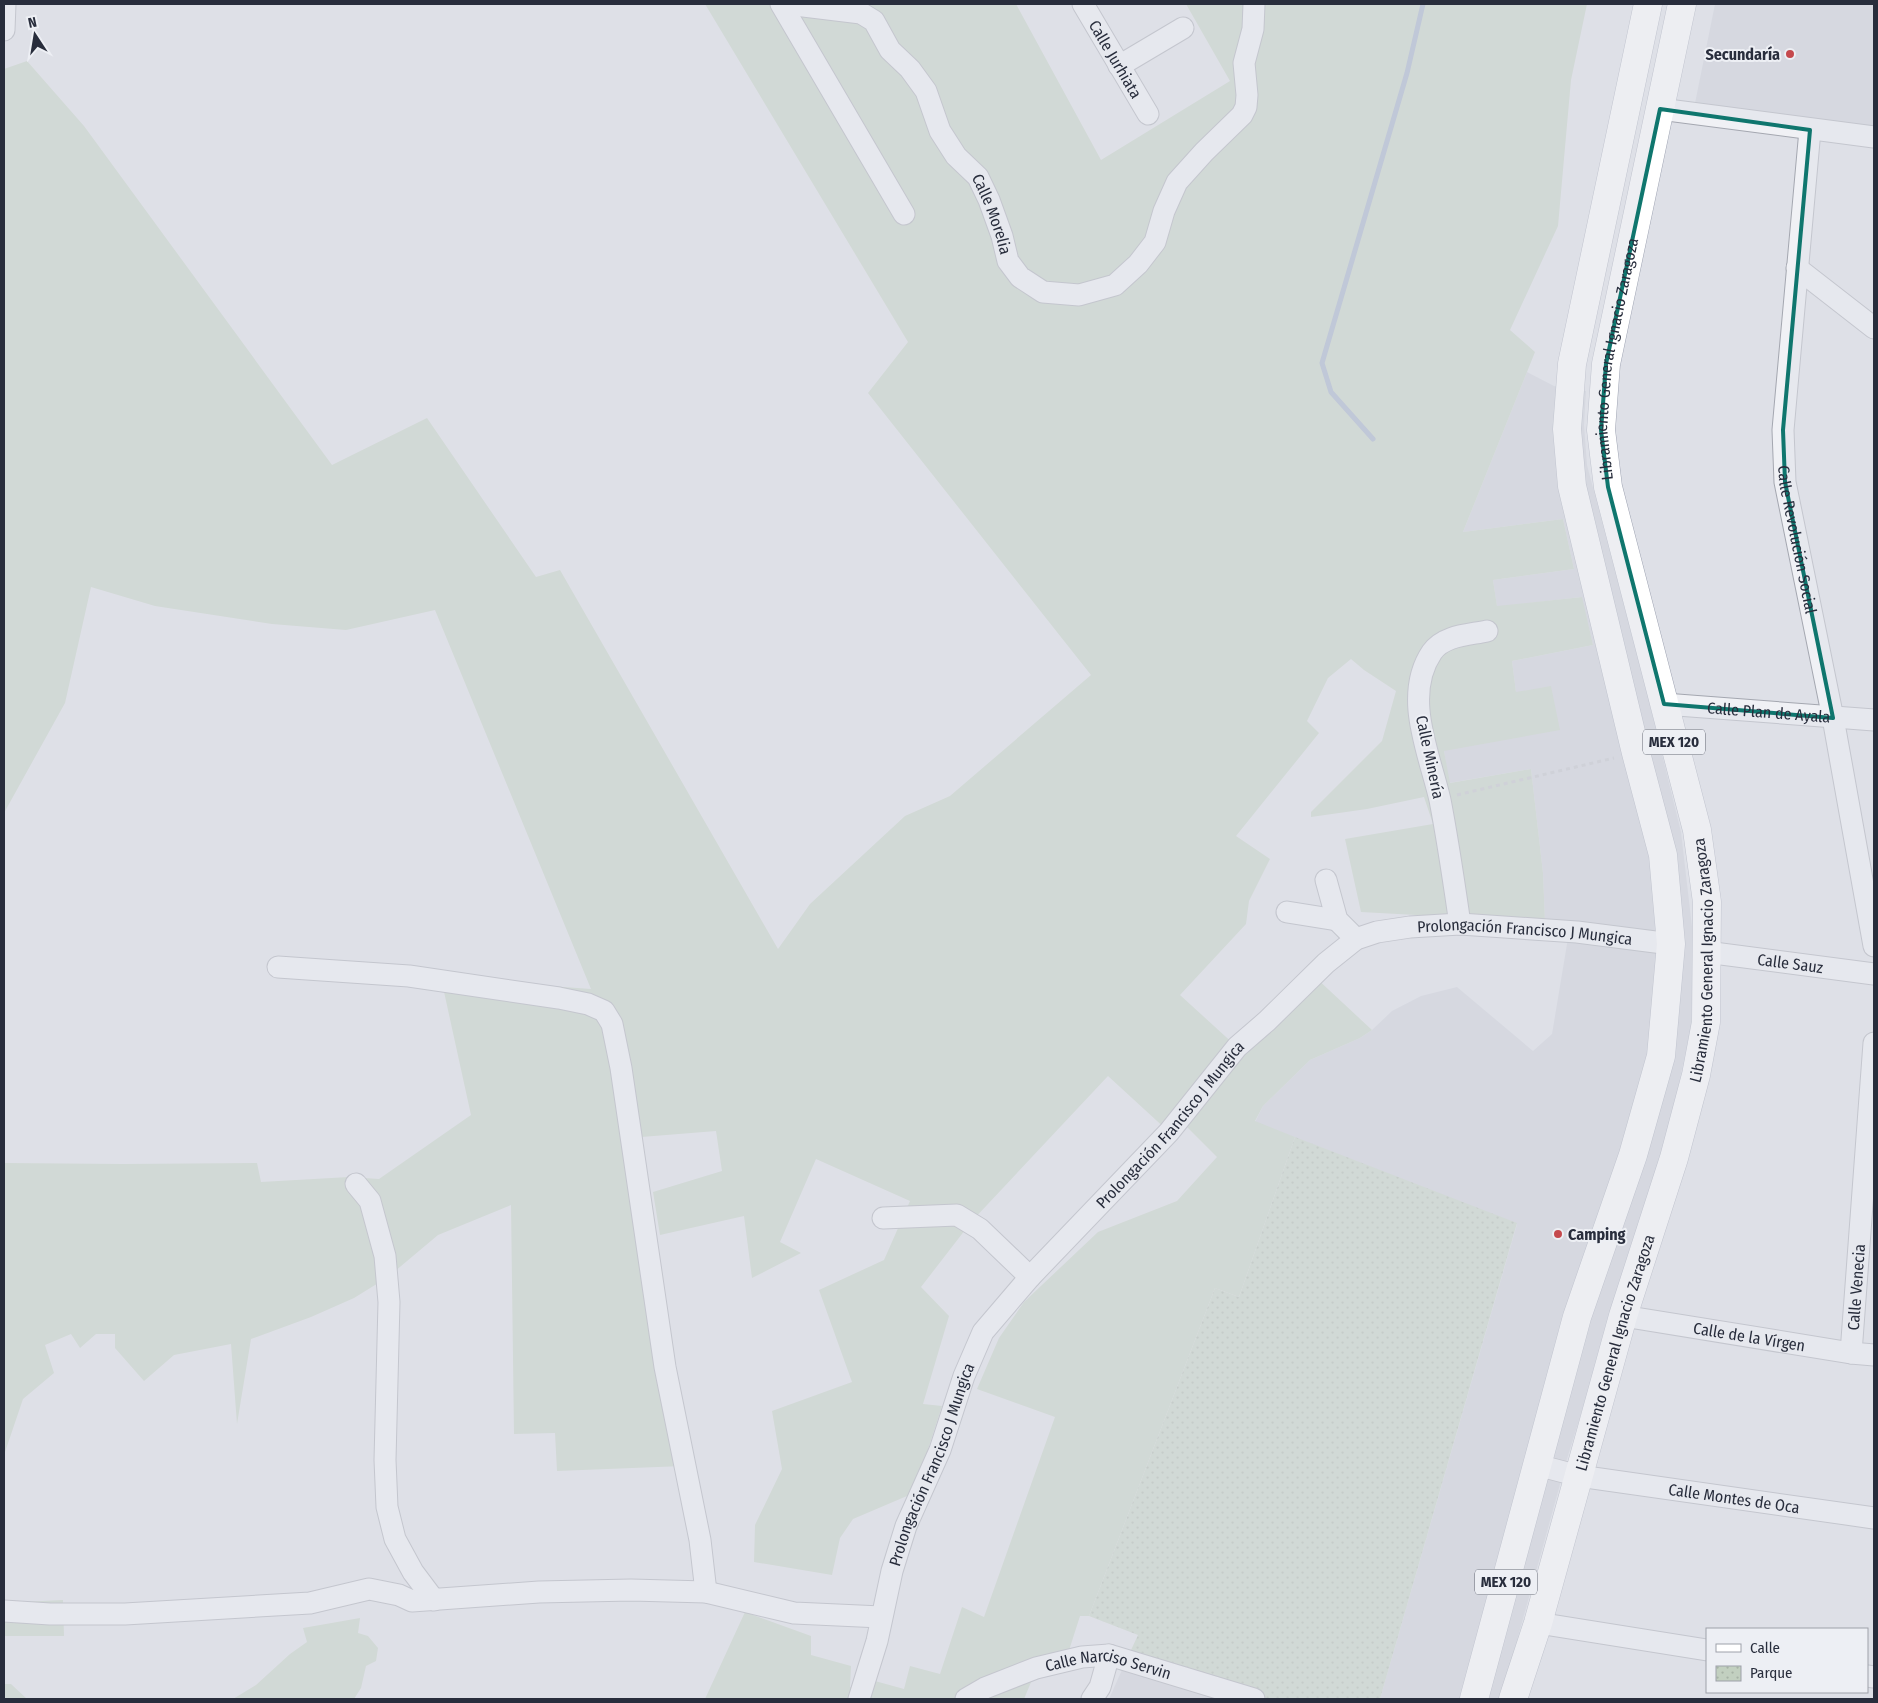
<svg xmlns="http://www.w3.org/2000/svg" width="1878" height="1703" viewBox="0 0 1878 1703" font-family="'Fira Sans Condensed',sans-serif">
<defs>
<pattern id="park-dots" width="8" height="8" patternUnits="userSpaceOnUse" patternTransform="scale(1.25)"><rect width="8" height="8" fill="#c2d0c0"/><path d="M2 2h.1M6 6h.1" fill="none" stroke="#a7b3a6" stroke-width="1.8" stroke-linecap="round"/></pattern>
</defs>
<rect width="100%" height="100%" fill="#dee0e7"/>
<g fill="#cccfd8">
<path d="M1715 4H1874V129L1695 103Z"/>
<path d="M1527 372 1554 386 1586 391 1584 425 1587 465 1648 697 1681 832 1694 944 1691 1026 1670 1126 1567 1459 1501 1699H1380L1517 1224 1255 1122 1263 1106 1310 1060 1360 1038 1372 1030 1392 1011 1421 996 1457 987 1533 1051 1552 1034 1568 938 1545 922 1543 873 1531 769 1449 783 1444 751 1516 692 1512 661 1593 645 1581 597 1497 607 1493 580 1574 569 1563 519 1463 532Z"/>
<path d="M1125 1663 1233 1699H1109Z"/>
</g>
<g fill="#c2d0c0">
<path d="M705 4H1016L1101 160 1230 81 1186 4H1587L1571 80 1558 226 1510 330 1535 352 1463 532 1563 519 1574 569 1493 580 1497 606 1582 597 1593 645 1512 661 1516 692 1551 686 1560 730 1444 751 1450 783 1531 769 1543 873 1545 922 1361 912 1345 839 1433 824 1424 797 1367 809 1311 817V812L1382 741 1396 691 1364 670 1351 659 1328 678 1307 721 1319 733 1236 836 1270 859 1249 901 1246 924 1180 995 1237 1047 1314 976 1372 1030 1360 1038 1310 1060 1263 1106 1255 1121 1295 1137 1239 1297 1215 1288 1089 1616H1080L1064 1666 1034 1675 1024 1699H705L745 1612 811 1636V1655L851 1666 850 1687 869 1693 875 1681 904 1689 910 1666 940 1674 962 1607 984 1617 1055 1417 977 1389 999 1338 1024 1302 1098 1232 1177 1201 1217 1157 1180 1120 1169 1132 1108 1076 972 1221 921 1287 949 1316 923 1404 942 1406 914 1493 853 1519 840 1538 832 1575 754 1562 755 1525 782 1469 772 1411 852 1382 819 1290 884 1260 910 1201 816 1159 780 1242 801 1253 752 1278 744 1216 660 1235 653 1192 722 1171 716 1131 629 1138 683 1466 557 1471 555 1433 514 1434 511 1205 438 1235 388 1277 354 1298 311 1317 251 1339 237 1424 231 1344 174 1355 144 1381 115 1348V1334H96L80 1348 71 1334 45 1345 54 1373 23 1399 4 1455V1163L123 1164 257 1163 261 1182 349 1177 379 1179 471 1115 441 978 591 989 435 610 346 630 272 624 155 606 91 587 65 703 4 813V69L27 61 84 126 332 465 427 418 536 577 560 570 778 949 810 904 905 816 950 796 1091 675 868 393 908 342Z"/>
<path d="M63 1600 64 1636H4V1601L21 1602Z"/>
<path d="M360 1618 358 1633 368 1636 378 1648 376 1661 366 1666 361 1688 354 1699H233L256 1685 290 1654 307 1642 303 1628Z"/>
<path d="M4 1684H11L27 1699H4Z"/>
</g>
<path fill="url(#park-dots)" d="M1295 1137 1517 1223 1380 1699H1233L1125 1663 1138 1635 1089 1616 1215 1288 1239 1297Z"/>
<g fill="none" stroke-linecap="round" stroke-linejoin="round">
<path stroke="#9baac5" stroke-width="5" d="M1373 439 1331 392 1322 363 1407 73 1423 4"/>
<g stroke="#a4a7b0" stroke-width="23">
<g id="minor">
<path d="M781 4 904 214"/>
<path id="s1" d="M787 4 861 13 874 21 890 50 910 69 926 91 940 131 956 156 978 177 989 200 1002 236 1008 261 1020 277 1043 292 1079 295 1115 285 1138 264 1155 242 1164 211 1177 182 1204 152 1242 115 1246 107 1247 95 1244 63 1253 29 1254 4"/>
<path id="s2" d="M1083 4 1148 114"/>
<path d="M4 30 5 4"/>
<path d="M1119 66 1183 28"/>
<path d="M1660 109 1874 137"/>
<path id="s3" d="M1810 130 1783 430 1785 482 1833 718 1874 946"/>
<path d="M1797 268 1874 328"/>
<path id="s4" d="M1664 704 1874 720"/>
<path d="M1326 880 1337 920 1356 939"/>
<path d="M1287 912 1337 920"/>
<path d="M1460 924C1454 883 1448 841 1440 800 1430 755 1402 696 1432 652 1444 635 1469 635 1487 631"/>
<path id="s5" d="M1706 952 1874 974"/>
<path d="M278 967 409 976 559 998 588 1004 604 1011 612 1024 621 1068 665 1367 700 1540 706 1592"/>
<path d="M356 1184 370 1201 385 1256 389 1302 385 1460 387 1507 395 1539 413 1572 434 1600"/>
<path d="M883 1218 957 1215 980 1229 1030 1277"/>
<path id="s6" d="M1623 1316 1851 1353 1874 1355"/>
<path id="s7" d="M1851 1353 1874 1043"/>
<path id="s8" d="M1537 1465 1579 1476 1874 1518"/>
<path d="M4 1611 50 1614H125L310 1603 369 1589 399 1595 412 1601 539 1592 631 1590 706 1592 794 1613 881 1617"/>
<path d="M1538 1623 1707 1650"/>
<path d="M1867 1676 1874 1677"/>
<path id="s9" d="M859 1699 877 1641 892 1571 906 1526 940 1450 964 1376 983 1332 1030 1277 1169 1132 1237 1047 1267 1021 1326 963 1356 939 1377 932 1410 927 1460 924 1577 932 1671 944"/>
<path id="s10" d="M966 1699 985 1688 1036 1668 1082 1657 1109 1655 1254 1699"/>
<path d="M1092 1699 1100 1687 1109 1655"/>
</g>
</g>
<g stroke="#9ea3b2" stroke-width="29">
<g id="primary">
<path d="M1474 1699 1577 1317 1633 1155 1661 1056 1671 944 1663 855 1636 753 1572 486 1567 429 1572 364 1648 4"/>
<path id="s11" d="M1513 1699 1538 1623 1623 1316 1674 1158 1696 1075 1706 1022 1707 902 1697 830 1608 487 1601 430 1606 364 1682 4"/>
</g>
</g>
<path stroke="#bcbec5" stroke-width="3" stroke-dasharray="4 4" stroke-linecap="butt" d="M1457 795 1614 758"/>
<use href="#minor" stroke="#f0f1f5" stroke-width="21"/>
<use href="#primary" stroke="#fff" stroke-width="28"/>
</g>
<path d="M0 0H1878V1703H0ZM1660 109 1810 130 1783 430 1785 482 1833 718 1664 704 1608 487 1601 430 1606 364Z" fill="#dee0e7" fill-opacity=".55" fill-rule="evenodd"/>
<path fill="none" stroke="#0f766e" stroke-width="4" stroke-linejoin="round" d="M1660 109 1810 130 1783 430 1785 482 1833 718 1664 704 1608 487 1601 430 1606 364Z"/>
<g fill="#c5494d" stroke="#edeff4" stroke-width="2">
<circle cx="1790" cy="54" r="5"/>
<circle cx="1558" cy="1234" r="5"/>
</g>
<g text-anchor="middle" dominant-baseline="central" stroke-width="4" stroke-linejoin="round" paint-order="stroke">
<g fill="#edeff4" stroke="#636773" stroke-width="1">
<rect x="1643" y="729.5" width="62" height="25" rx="4"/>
<rect x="1475" y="1569.5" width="62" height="25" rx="4"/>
</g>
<g font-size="15" font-weight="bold" fill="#282d3c">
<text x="1674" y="742">MEX 120</text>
<text x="1506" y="1582">MEX 120</text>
</g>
<g font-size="16" font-weight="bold" fill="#282d3c" stroke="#edeff4" text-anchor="end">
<text x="1780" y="54">Secundaría</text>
<text x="1568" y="1234" text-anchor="start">Camping</text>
</g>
<g font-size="16" fill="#282d3c" stroke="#edeff4">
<text stroke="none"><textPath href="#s2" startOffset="64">Calle Jurhiata</textPath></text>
<text stroke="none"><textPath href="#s1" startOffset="320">Calle Morelia</textPath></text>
<text stroke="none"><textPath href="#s11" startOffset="1381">Libramiento General Ignacio Zaragoza</textPath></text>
<text stroke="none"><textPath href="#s3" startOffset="412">Calle Revolución Social</textPath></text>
<text stroke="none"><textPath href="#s4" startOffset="105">Calle Plan de Ayala</textPath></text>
<text transform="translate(1430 757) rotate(78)">Calle Minería</text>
<text stroke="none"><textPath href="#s9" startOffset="1102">Prolongación Francisco J Mungica</textPath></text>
<text stroke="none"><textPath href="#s11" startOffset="766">Libramiento General Ignacio Zaragoza</textPath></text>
<text stroke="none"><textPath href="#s5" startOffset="85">Calle Sauz</textPath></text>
<text stroke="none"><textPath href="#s9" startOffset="668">Prolongación Francisco J Mungica</textPath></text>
<text stroke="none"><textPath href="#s7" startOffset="66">Calle Venecia</textPath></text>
<text stroke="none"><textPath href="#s6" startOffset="128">Calle de la Vírgen</textPath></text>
<text stroke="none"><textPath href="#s11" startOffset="361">Libramiento General Ignacio Zaragoza</textPath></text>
<text stroke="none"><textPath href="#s9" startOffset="246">Prolongación Francisco J Mungica</textPath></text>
<text stroke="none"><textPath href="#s8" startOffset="200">Calle Montes de Oca</textPath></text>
<text stroke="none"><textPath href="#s10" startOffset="151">Calle Narciso Servin</textPath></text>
</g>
</g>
<rect width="1878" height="1703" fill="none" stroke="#282d3c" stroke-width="10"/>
<rect x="1706" y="1628" width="162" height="65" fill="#edeff4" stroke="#9ea1aa"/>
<rect x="1716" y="1644" width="25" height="8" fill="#ffffff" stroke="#9ea1aa"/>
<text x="1750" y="1653" font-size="15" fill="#282d3c">Calle</text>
<rect x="1716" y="1666" width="25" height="15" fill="url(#park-dots)" stroke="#9ea1aa"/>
<text x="1750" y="1678" font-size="15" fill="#282d3c">Parque</text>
<g transform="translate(35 35) rotate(348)" stroke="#edeff4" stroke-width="4" paint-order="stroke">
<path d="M0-4L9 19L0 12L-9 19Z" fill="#282d3c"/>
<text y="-8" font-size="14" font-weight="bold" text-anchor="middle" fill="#282d3c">N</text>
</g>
</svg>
